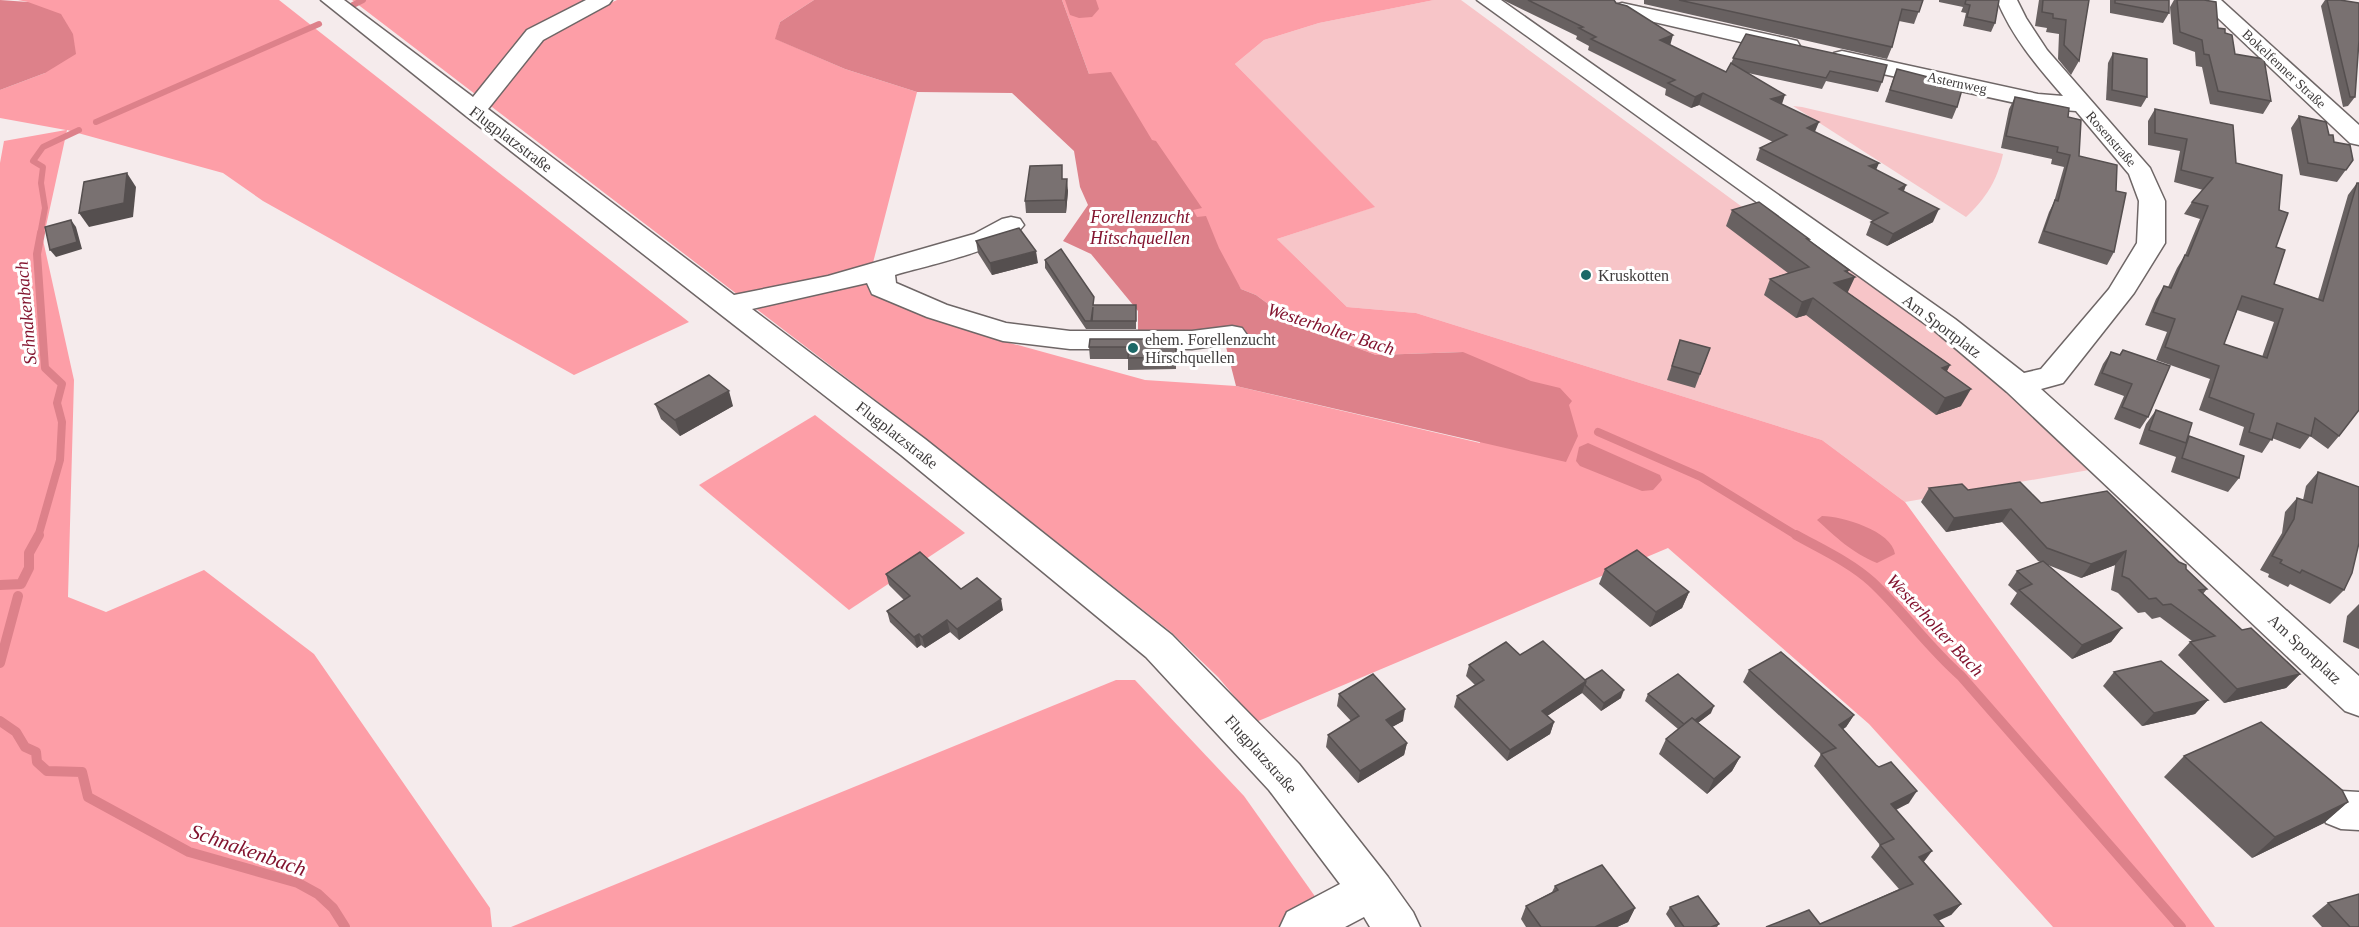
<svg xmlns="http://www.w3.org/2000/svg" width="2359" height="927" viewBox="0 0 2359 927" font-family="Georgia,serif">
<rect width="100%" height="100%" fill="#f5ebec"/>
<g fill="#f7c5c8">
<path d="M1434 0H1461L1787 240 1816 242 1932 329 1999 384 2089 470 1905 502 1822 440 1416 313 1347 307 1277 239 1374 207 1235 64 1264 40 1319 23Z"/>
<path d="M1793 106 1802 107 2003 154C1997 181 1986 198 1966 217Z"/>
</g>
<g fill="#fd9ea7">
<path d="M18 0H279L689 322 574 375 263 201 223 173 67 130 43 240 74 380 68 597 106 612 204 570 314 654 490 908 492 927H0V163L4 141 66 130 0 118V90L45 73 28 2Z"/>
<path d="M352 0H590L599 8 617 0H814L780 22 776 39 845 69 917 92 867 286 981 335 1145 380 1236 386 1480 443 1463 352 1376 355 1298 326 1256 295 1241 289 1089 74 1062 0H1434L1319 23 1264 40 1235 64 1375 207 1277 239 1347 307 1416 313 1822 440 1905 502 2215 927H2053L1869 724 1668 548 1256 722 1218 677 1171 632 920 434Z"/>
<path d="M815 415 965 533 849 610 699 485Z"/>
<path d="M1116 680H1135L1244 796 1314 895 1333 927H511Z"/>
</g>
<g fill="#dd818a">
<path d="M0 0 28 2 61 14 73 34 76 54 45 73 0 90Z"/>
<path d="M814 0H1062L1089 74 1111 72 1152 140 1156 141 1202 208 1193 210 1197 217 1206 216 1219 248 1241 289 1256 295 1298 326 1376 355 1463 352 1531 381 1560 388 1572 401 1569 405 1578 436 1566 462 1236 386 1222 331 1138 332V311L1091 254 1063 241 1088 205 1080 187 1074 151 1012 93 917 92 845 69 775 39 780 22Z"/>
<path d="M1065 0H1096L1099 9 1092 17 1079 18 1070 15Z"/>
<path d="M1588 443 1660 475 1662 480 1653 490 1642 491 1580 466 1576 461 1579 447Z"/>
<path d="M1822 516C1842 516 1892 531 1895 554L1877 563C1851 552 1837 538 1817 520Z"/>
</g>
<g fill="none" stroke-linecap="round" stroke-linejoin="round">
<g stroke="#dd818a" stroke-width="6">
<path d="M353 5 363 0"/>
<path d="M96 122 319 24"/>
<path d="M40 235 45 208 41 183 43 167 33 161 43 147 79 130"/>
</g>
<g stroke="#dd818a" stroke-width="8">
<path d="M1598 432 1701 477 1799 537"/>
<path d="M38 537 60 460 62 422 57 403 62 384 45 368 37 254 41 233"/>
</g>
<g stroke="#dd818a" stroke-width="10">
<path d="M1796 535C1821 549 1850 562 1872 582 1903 611 1927 646 1961 676L2181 927"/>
<path d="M0 585 21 584 29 568V553L39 535"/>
<path d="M0 663 18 596"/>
<path d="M0 721 16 732 25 747 36 752 37 762 47 771 82 772 88 797 189 852 298 883 318 894 333 908 345 927"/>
</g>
<g stroke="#6e6666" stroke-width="3">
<g id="minor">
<path d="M321 0H344L473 97 527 30 586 0H612L609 4 543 40 488 109 734 295 828 276 974 234 1002 219 1011 217 1020 219 1024 225C1008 249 924 266 895 275L896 283 947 305 1006 323 1070 331H1192L1232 326 1242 328 1247 335 1242 342 1192 349H1070L1003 341 927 317 872 294 867 283 752 309 925 439 1172 635 1299 764 1388 877 1413 912 1420 927H1370L1364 917 1345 927H1280L1287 912 1340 884 1269 790 1146 657 901 455 466 116Z"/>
<path d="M1477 0H1501L1955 319 2024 373 2041 369 2109 289 2137 243 2139 201 2129 174 2076 111 2038 108 1842 65 1834 63 1831 58 1834 53 1842 51 2038 94 2063 96C2037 66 2012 37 1997 0H2017L2026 18 2047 50 2150 168 2165 201V243L2134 293 2063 383 2041 389 2359 676V716L2345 711 2007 392 1935 331Z"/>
<path d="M2199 0H2221L2359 125V145L2350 143Z"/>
<path d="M1622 3 1789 39 1797 41 1800 46 1797 51 1789 53 1615 13 1611 9 1615 5Z"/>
<path d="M2341 791 2359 792V830L2341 829 2326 823 2320 810 2326 797Z"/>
</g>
</g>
<use href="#minor" fill="#fff" fill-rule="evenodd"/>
</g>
<g fill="#686161" fill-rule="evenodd">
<path d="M1503 0H1614L1616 3 1670 45 1726 72 1731 63 1746 34 1882 82 1878 92 1826 81 1822 89 1748 73 1782 104 1815 132 1876 170 1906 185 1904 191 1933 222 1887 246 1866 235 1871 222 1873 221 1756 160 1760 148 1773 142 1699 105 1691 108 1665 95 1666 89 1588 50 1589 46 1576 39 1577 36Z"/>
<path d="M1644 0H1923L1914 24 1899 21 1892 47 1887 59 1644 4Z"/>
<path d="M1939 0H1999L1995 23 1991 32 1963 26 1966 13 1961 12 1963 7 1939 2Z"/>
<path d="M2039 0H2089L2079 61 2071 75 2058 59 2059 34 2046 32 2047 28 2035 26Z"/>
<path d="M2110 0H2169V13L2163 23 2110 13Z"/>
<path d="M2174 0H2204L2218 28 2225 33 2235 54 2271 101 2263 114 2210 104 2202 67 2196 66 2195 52 2173 44 2170 7Z"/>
<path d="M2325 0H2327L2355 97 2348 106 2343 107 2321 6Z"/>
<path d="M2113 53 2147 97 2141 107 2106 100 2108 63Z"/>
<path d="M1897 69 1957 107 1952 119 1885 102Z"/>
<path d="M2015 97 2068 117 2079 156 2114 252 2107 265 2038 243 2049 212 2054 202 2064 167 2051 164 2052 159 2001 148 2009 109Z"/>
<path d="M2155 109 2236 163 2276 247 2274 284 2318 299 2348 195 2357 183 2339 436 2328 449 2310 436 2300 449 2272 438 2262 453 2239 445 2244 427 2199 410 2210 379 2156 360 2167 332 2145 325 2156 299 2164 286 2168 287 2177 268 2185 255 2200 219 2184 214 2192 202 2203 190 2174 182 2180 151 2148 145V121ZM2237 310 2274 322 2262 357 2224 344Z"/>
<path d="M2299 116 2329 135 2334 142 2353 160 2337 182 2300 175 2291 128Z"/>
<path d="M1063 179 1068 191 1066 213H1026L1025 201Z"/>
<path d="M1732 210 1809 241 1849 270 1847 272 1848 293 1950 365 1947 371 1961 406 1936 415 1806 315 1796 318 1764 295 1770 279 1788 273 1726 226Z"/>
<path d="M976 241 1038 263 992 275 978 253Z"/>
<path d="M1045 260 1094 305H1136V329H1092V328V329H1086L1045 268Z"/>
<path d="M1176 339V369L1128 370V359H1090L1089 347Z"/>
<path d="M1680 340 1710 348 1695 388 1667 380Z"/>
<path d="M2123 350 2148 417 2140 429 2114 419 2124 396 2094 385 2103 364 2111 352 2119 355Z"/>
<path d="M655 404 733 406 680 436 661 419Z"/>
<path d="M2156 410 2239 478 2228 492 2171 472 2176 457 2139 444 2146 424Z"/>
<path d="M2318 472 2344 590 2330 604 2290 584 2288 587 2268 577 2269 574 2260 570 2282 533 2285 512 2297 498 2303 500 2306 486Z"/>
<path d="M1929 488 1968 490 2041 503 2186 569 2207 589 2203 594 2242 630 2300 674 2286 688 2224 703 2178 655 2190 642 2192 641 2160 617 2152 619 2145 612 2138 613 2118 593 2111 590 2115 565 2081 578 2048 565 2122 628 2111 642 2072 659 2010 604 2017 593 2008 585 2017 571 2040 562 2038 561 2002 522 1946 532 1921 502Z"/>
<path d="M1605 569 1689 592 1682 608 1650 627 1599 584Z"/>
<path d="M886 574 961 589 1003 610 959 640 950 632 925 648 921 645 917 648 890 622 887 611 904 600 889 585Z"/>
<path d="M2359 604V649L2343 642 2347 616Z"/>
<path d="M1520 655 1585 680 1621 698 1601 711 1582 693 1547 716 1554 722 1550 734 1507 761 1454 707 1457 696 1475 685 1466 676 1469 665Z"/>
<path d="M1749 670 1854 715 1846 727 1843 729 1909 803 1896 810 1924 862 1961 904 1951 915 1820 924 1899 889 1871 857 1880 845 1814 766 1821 754 1743 682Z"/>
<path d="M2114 672 2208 700 2195 714 2142 726 2103 686Z"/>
<path d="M1339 694 1403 721 1392 727 1407 743 1404 755 1358 783 1326 747 1328 735 1351 721 1337 706Z"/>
<path d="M1648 694 1711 713 1698 723 1740 757 1732 771 1707 794 1659 754 1666 739 1678 729 1645 701Z"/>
<path d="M2184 756 2348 802 2324 823 2252 858 2164 777Z"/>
<path d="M1555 886 1635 908 1628 922 1617 927H1526L1521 919 1526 906 1552 892Z"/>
<path d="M2328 903 2359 927H2322L2312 916Z"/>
<path d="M1670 907 1719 924 1717 927H1675L1666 914Z"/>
</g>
<g fill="#554f4f">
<path d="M1673 35 1670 46 1660 40Z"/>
<path d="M1703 93 1699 105 1691 108 1695 97Z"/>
<path d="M1785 95 1781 107 1771 99Z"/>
<path d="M1819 122 1814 134 1807 128Z"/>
<path d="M1879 163 1874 175 1869 166Z"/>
<path d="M127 173 136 187 133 217 89 227 79 213Z"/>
<path d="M1067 179 1068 191 1066 213 1065 200Z"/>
<path d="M1906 185 1901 197 1899 189Z"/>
<path d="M1939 209 1933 222 1887 246 1893 234Z"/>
<path d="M71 220 76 227 82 249 56 257 50 250Z"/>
<path d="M1036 251 1038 263 992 275 990 263Z"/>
<path d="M1849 270 1844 280 1855 277 1847 294 1834 283 1845 271Z"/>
<path d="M1813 298 1806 315 1796 318 1802 302Z"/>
<path d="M1950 365 1941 382 1942 368Z"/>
<path d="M1971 389 1961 406 1936 415 1945 398Z"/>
<path d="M729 391 733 406 680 436 675 420Z"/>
<path d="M2011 509 2002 522 1946 532 1954 518Z"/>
<path d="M2126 551 2115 565 2081 578 2091 564Z"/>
<path d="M1689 592 1682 608 1650 627 1656 612Z"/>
<path d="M1001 599 1003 610 959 640 957 629Z"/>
<path d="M947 620 950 632 925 648 922 637Z"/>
<path d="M2122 628 2111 642 2072 659 2082 645Z"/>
<path d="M919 634 921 645 917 648 914 637Z"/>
<path d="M2300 674 2286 688 2224 703 2237 689Z"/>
<path d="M1586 681 1582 693 1538 722 1542 711Z"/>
<path d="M1624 690 1621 698 1601 711 1604 703Z"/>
<path d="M2208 700 2195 714 2142 726 2154 713Z"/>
<path d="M1714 706 1711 713 1683 734 1686 726Z"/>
<path d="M1405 709 1403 721 1383 732 1386 720Z"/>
<path d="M1854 715 1846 727 1832 737 1839 725Z"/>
<path d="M1554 722 1550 734 1507 761 1510 750Z"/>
<path d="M1407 743 1404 755 1358 783 1360 771Z"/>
<path d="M1740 757 1732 771 1707 794 1714 779Z"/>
<path d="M1917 791 1909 803 1882 816 1891 804Z"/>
<path d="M2348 802 2324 823 2252 858 2275 837Z"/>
<path d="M1932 851 1923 863 1919 857Z"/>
<path d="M1961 904 1951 915 1925 927 1934 915Z"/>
<path d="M1635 908 1628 922 1617 927H1595Z"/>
</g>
<g fill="#797171" stroke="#554f4f" stroke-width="1.5" fill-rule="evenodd">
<path d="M1528 0H1614L1616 3 1627 6 1673 35 1660 40 1726 72 1731 63 1785 95 1771 99 1819 122 1807 128 1879 163 1869 166 1906 185 1899 189 1939 209 1893 234 1871 222 1888 213 1760 148 1787 135 1703 93 1695 97 1668 83 1675 80 1591 39 1596 37 1579 28 1583 27Z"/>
<path d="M1679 0H1923L1919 12 1902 9 1892 47Z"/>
<path d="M1966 0H1999L1995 23 1967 17 1970 5 1965 4Z"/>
<path d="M2043 0H2089L2079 61 2064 45 2066 20 2053 18V14L2042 12Z"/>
<path d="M2115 0H2169V13L2115 3Z"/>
<path d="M2177 0H2204L2216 2 2218 28 2225 29V33L2232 35 2235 54 2264 59 2271 101 2218 91 2209 55 2204 54 2202 40 2180 32Z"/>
<path d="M2327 0H2340L2359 3V40L2355 97H2350Z"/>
<path d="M1746 34 1887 65 1882 82 1830 71 1826 78 1733 58Z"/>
<path d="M2113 53 2147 59V97L2112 90Z"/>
<path d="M1897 69 1963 86 1957 107 1890 90Z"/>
<path d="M2015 97 2069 108 2068 117 2081 120 2079 156 2117 165 2116 191 2126 193 2114 252 2044 231 2055 200 2058 201 2070 155 2057 152 2058 147 2006 136Z"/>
<path d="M2155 109 2233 125 2236 163 2282 175 2279 210 2288 213 2276 247 2285 250 2274 284 2323 301 2357 183H2359V410L2339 436 2315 418 2311 436 2277 423 2272 440 2249 432 2254 414 2209 397 2219 366 2165 347 2175 319 2153 312 2164 286 2171 288 2185 255 2188 256 2208 206 2192 202 2213 178 2181 170 2187 139 2155 133ZM2242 296 2283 309 2267 358 2224 344Z"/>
<path d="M2299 116 2326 122 2329 135H2333L2334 142 2350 145 2353 160 2346 170 2308 163Z"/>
<path d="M1062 165V179H1067L1065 200 1025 201 1030 166Z"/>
<path d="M127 173 124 203 79 213 84 182Z"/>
<path d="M1759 202 1809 239H1807L1849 270 1845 271 1855 277 1834 283 1950 365 1942 368 1971 389 1945 398 1813 298 1802 302 1770 279 1809 267 1732 210Z"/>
<path d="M71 220 77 242 50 250 45 227Z"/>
<path d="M1019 228 1036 251 990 263 976 241Z"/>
<path d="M1061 249 1094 297 1093 305H1136V321H1092L1093 307 1091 321H1085L1045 260Z"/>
<path d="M1090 339H1176V357L1128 358 1129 347H1089Z"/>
<path d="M1680 340 1710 348 1700 374 1672 366Z"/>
<path d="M2123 350 2170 366 2148 417 2122 407 2132 384 2102 373 2111 352 2120 355Z"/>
<path d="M709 375 729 391 675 420 655 404Z"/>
<path d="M2156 410 2192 423 2186 443 2149 430Z"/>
<path d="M2189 436 2244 456 2239 478 2182 458Z"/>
<path d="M2318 472 2359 487V543L2352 573 2344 590 2302 570 2300 573 2280 563 2282 560 2272 556 2294 519 2297 498 2312 503Z"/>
<path d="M2020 482 2041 503 2107 491 2179 562 2186 565V569L2207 589 2199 590 2242 630 2251 628 2300 674 2237 689 2190 642 2215 636 2171 604 2163 605 2156 598 2149 599 2129 579 2122 576 2126 551 2091 564 2047 548 2011 509 1954 518 1929 488 1962 484 1968 490Z"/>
<path d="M1637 550 1689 592 1656 612 1605 569Z"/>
<path d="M920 552 961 589 977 578 1001 599 957 629 947 620 922 637 919 634 914 637 887 611 910 596 886 574Z"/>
<path d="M2043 561 2122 628 2082 645 2019 590 2032 584 2017 571Z"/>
<path d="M1543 641 1586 681 1542 711 1554 722 1510 750 1457 696 1484 680 1469 665 1506 642 1520 655Z"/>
<path d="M1781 652 1854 715 1839 725 1876 765 1879 767 1891 762 1917 791 1891 804 1932 851 1919 857 1961 904 1934 915 1944 927H1766L1809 910 1820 924 1913 884 1880 845 1894 839 1821 754 1836 748 1749 670Z"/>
<path d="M2161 661 2208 700 2154 713 2114 672Z"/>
<path d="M1602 670 1624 690 1604 703 1585 685 1586 681 1585 680Z"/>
<path d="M1373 674 1405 709 1386 720 1407 743 1360 771 1328 735 1359 716 1339 694Z"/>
<path d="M1678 674 1714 706 1695 720 1692 718 1684 724 1648 694Z"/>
<path d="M1692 718 1740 757 1714 779 1666 739Z"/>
<path d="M2261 722 2342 790 2348 802 2275 837 2184 756Z"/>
<path d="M1602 865 1635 908 1595 927H1541L1526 906 1558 890 1555 886Z"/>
<path d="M2359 894V927H2350L2328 903Z"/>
<path d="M1698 896 1719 924 1711 927H1684L1670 907Z"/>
</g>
<g fill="#1b6867" stroke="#fff" stroke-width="2">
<circle cx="1586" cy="275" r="6"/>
<circle cx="1133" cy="348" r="6"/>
</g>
<g text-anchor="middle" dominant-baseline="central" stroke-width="6" stroke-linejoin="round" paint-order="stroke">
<g font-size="14" fill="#3f3c3c" stroke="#fff">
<text transform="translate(2284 69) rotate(43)">Bokelfenner Straße</text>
<text transform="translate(1957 83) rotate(12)">Asternweg</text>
<text transform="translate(2111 139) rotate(49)">Rosenstraße</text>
</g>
<g font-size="16" fill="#3f3c3c" stroke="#fff">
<text transform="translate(511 139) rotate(37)">Flugplatzstraße</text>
<text transform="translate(1942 326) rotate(37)">Am Sportplatz</text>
<text transform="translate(897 435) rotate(38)">Flugplatzstraße</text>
<text transform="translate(2305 649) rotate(43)">Am Sportplatz</text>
<text transform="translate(1261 754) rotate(48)">Flugplatzstraße</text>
</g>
<g font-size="16" fill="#3f3c3c" stroke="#fff" text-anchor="start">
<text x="1598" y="275">Kruskotten</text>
<text x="1145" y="339">ehem. Forellenzucht<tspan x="1145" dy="18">Hirschquellen</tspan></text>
</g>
<g font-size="18" font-style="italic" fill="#83142f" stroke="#fff">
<text x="1140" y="217">Forellenzucht<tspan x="1140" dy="21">Hitschquellen</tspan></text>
<text transform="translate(26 313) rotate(-95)">Schnakenbach</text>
<text transform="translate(1331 329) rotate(18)">Westerholter Bach</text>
<text transform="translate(1935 625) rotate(47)">Westerholter Bach</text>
</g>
<g font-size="21" font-style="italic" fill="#83142f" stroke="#fff">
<text transform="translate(248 850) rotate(19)">Schnakenbach</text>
</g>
</g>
</svg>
